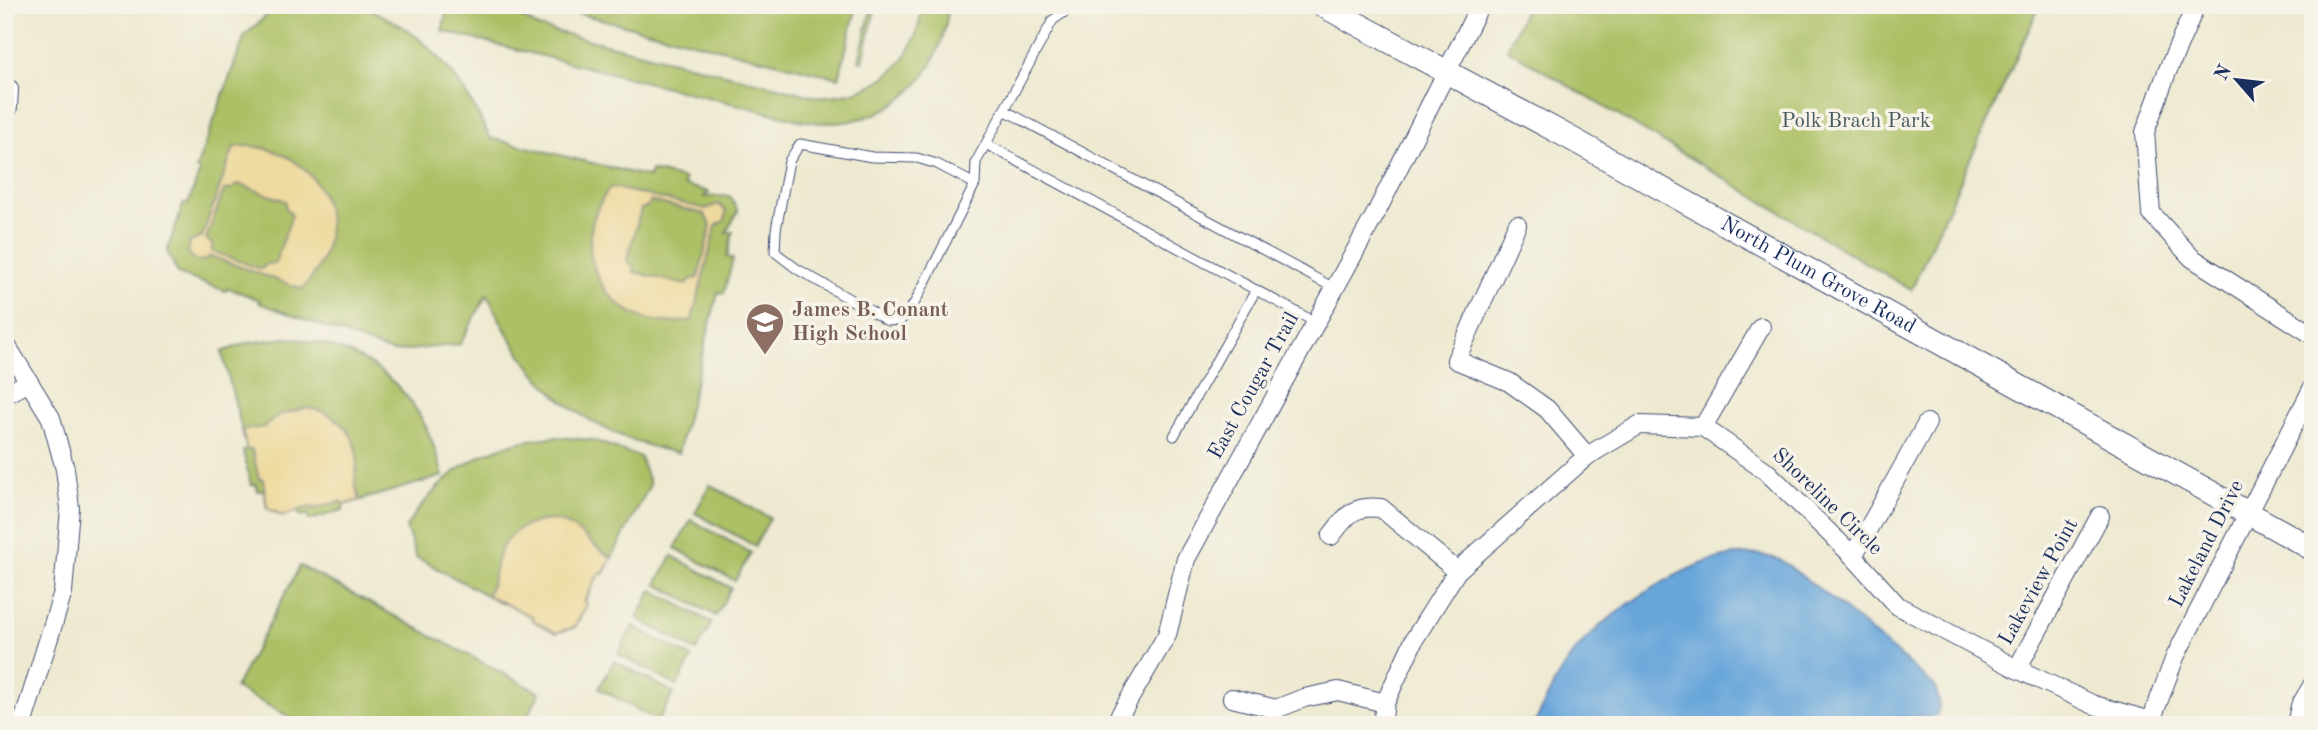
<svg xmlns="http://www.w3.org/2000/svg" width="2318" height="730" viewBox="0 0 2318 730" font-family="'Old Standard TT',serif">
<rect width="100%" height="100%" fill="#f7f3e8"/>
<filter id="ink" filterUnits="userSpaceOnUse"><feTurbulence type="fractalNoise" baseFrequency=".0143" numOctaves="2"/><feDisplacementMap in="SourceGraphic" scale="14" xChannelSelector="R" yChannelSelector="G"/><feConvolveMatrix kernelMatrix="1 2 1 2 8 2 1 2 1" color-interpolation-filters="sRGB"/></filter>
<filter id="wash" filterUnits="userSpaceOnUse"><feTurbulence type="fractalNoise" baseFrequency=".00686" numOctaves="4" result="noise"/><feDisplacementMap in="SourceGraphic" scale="28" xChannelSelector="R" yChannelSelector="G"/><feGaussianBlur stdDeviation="1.57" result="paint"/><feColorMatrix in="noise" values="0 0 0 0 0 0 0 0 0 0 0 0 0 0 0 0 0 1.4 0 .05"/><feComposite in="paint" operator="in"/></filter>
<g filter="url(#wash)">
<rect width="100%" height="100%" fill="#eee9d0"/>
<g fill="#acc065" stroke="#647862" stroke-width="2">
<path d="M278 5C304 5 332 2 358 5 367 6 375 12 383 16 435 41 466 87 490 138L649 177 651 171 685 179 684 185 709 192 704 197 730 196 738 211 726 233 733 232 727 257 733 259 724 293 718 292 678 453C581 433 528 384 487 294L460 344 392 352 259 303 260 300 228 288 226 291 178 274 167 251 184 203 188 204 200 171 196 169 245 35Z"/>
<path d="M448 5 469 8 467 5H501L538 27 813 96C872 99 917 67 922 5H948V11C939 91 873 137 795 119L442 31Z"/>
<path d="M543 5H857L839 78Z"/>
<path d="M872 5H876L863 61 859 60Z"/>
<path d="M1527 5H2040L1911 290 1507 49Z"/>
<path d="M285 338C340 342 391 366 420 416 431 434 437 456 443 476L343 505V510L309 520 308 514 301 516 297 511 283 516 267 508 264 490 258 491 256 484 251 485 243 451 247 450 222 352 247 343Z"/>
<path d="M556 437 593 440 640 457 650 485 603 574 599 573 584 602 587 604 575 627 556 633 532 620 533 617 505 602 503 604 416 557 406 527C444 470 487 441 556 437Z"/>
<path d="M710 485 770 518 755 546 695 513Z"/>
<path d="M691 520 751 553 735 581 675 548Z"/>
<path d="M672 556 731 588 716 616 656 584Z"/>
<path d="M300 566 540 693 523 725H305L235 688Z"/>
<path d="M652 590 712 623 696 651 637 618Z"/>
<path d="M633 626 692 658 677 686 618 654Z"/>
<path d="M614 661 674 693 658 721 599 688Z"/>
</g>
<g fill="#eeda9e" stroke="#84847e" stroke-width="2" fill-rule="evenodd">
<path d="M245 146C324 148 356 233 302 289L210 256 205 260 196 261 188 253 190 242 202 237 234 147ZM238 184 286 201V209L292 215 275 263 267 264 261 269 212 251V244L206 239 224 190 232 189Z"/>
<path d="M611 187 706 209 718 204 726 211 725 220 716 226 692 320C611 338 559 250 611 187ZM651 201 704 214 711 225 698 278 691 279 686 285 634 272 633 265 627 261 641 209 648 206Z"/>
<path d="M306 408C333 411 355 429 357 457 358 465 356 471 355 479 354 485 358 493 360 500L343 505 342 501 312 509 311 506 283 516 267 508 263 479H259L252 450H247L242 430 264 427 279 415Z"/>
<path d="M550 520C578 522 589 546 612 558L603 574 599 573 584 602 587 604 575 627 556 633 532 620 533 617 487 595C494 582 494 571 498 557 505 533 526 522 550 520Z"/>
</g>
<path fill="#68a6da" stroke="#426a9c" stroke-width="2" d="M1757 554 1781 560 1831 598 1935 686 1940 704 1937 714 1930 718 1919 716 1843 722 1768 721 1740 725H1534C1546 701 1556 675 1573 654 1603 616 1682 563 1730 556 1739 554 1749 555 1757 554Z"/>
</g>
<g filter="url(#ink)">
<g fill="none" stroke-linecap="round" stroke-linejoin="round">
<g stroke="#3b4b6f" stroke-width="11">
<g id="service">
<path d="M1004 110 1334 288"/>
<path d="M986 144 1315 322"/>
<path d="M975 184 937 164 917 158 872 157 800 144 789 161 776 230 775 252 797 269 888 321 901 320 914 304 975 184 976 162 1053 20 1075 5"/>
<path d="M1174 436 1256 290"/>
</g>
</g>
<g stroke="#3b4b6f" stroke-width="20">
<g id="minor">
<path d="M2196 5 2167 72 2145 132 2151 213 2192 258 2313 335"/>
<path d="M5 87 9 89 8 107 5 113"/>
<path d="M1517 225 1456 360 1509 382 1547 409 1587 456"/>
<path d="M5 343 51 418 65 469 70 508 63 592 22 725"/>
<path d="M5 395 29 382"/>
<path d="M1703 427 1761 327"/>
<path d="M1331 536C1347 515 1353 505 1381 508L1457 571"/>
<path d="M1853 556 1927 423"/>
<path d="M2017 669 2100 516"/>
<path d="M1232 698 1276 709 1304 698 1338 691 1385 703"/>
<path d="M1114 725 1167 635 1186 559 1375 215 1480 5"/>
<path d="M1382 725 1385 703 1415 638 1457 571 1587 456 1639 425 1703 427 1766 471 1853 556 1898 606 2017 669 2094 705 2151 721"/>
<path d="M2152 725 2151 721 2175 657 2313 387"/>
<path d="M2296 725 2300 706 2313 684"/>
</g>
</g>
<g stroke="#3b4b6f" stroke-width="25">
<g id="tertiary">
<path id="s1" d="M1322 5 1570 138 2313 549"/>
</g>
</g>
<use href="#service" stroke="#fff" stroke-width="9"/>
<use href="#minor" stroke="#fff" stroke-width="18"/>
<use href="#tertiary" stroke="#fff" stroke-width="23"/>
</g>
</g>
<defs>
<g id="school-pin" transform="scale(2.0125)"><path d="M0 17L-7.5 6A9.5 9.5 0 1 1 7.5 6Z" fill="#8d6e63" stroke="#f7f3e8"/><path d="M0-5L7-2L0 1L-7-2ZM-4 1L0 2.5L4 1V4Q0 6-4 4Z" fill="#fff"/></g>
</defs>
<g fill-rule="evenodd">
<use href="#school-pin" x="765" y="322"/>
</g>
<g text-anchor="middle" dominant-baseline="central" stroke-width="7" stroke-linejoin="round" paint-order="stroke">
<g font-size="21" fill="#465a60" stroke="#f7f3e8">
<text x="1856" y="121">Polk Brach Park</text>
</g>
<g font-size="21" fill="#1b2f5e" stroke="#f7f3e8">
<text stroke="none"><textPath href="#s1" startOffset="565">North Plum Grove Road</textPath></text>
<text transform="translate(1254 386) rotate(-61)">East Cougar Trail</text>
<text transform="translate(1827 502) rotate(44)">Shoreline Circle</text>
<text transform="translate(2207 544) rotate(-63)">Lakeland Drive</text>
<text transform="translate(2039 582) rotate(-61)">Lakeview Point</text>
</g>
<g font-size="21" font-weight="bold" fill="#785e54" stroke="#f7f3e8" text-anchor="start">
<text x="792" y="310">James B. Conant<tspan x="792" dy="24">High School</tspan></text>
</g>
</g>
<rect width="2318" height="730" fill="none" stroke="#f7f3e8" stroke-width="28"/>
<g transform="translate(2237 80) rotate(298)" stroke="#f7f3e8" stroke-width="5" paint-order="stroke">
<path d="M0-5L12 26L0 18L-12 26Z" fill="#1b2f5e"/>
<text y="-10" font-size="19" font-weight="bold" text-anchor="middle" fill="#1b2f5e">N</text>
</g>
</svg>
